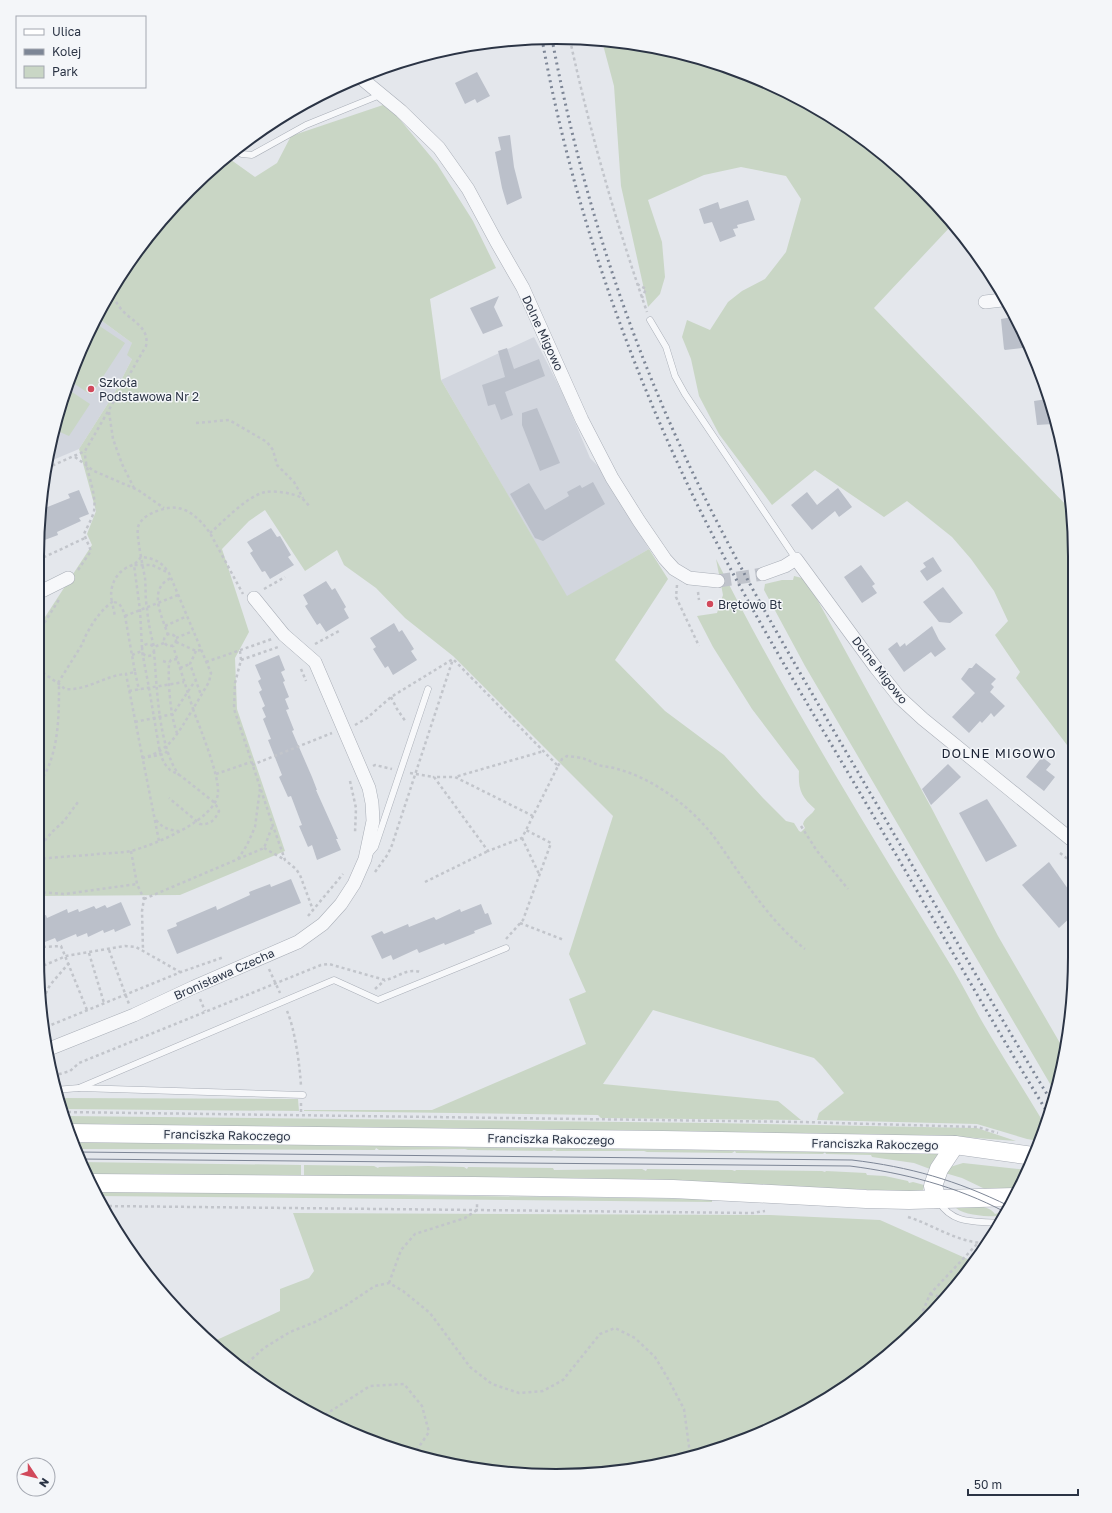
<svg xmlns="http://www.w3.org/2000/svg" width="1112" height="1513" viewBox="0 0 1112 1513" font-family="'Golos Text',sans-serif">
<rect width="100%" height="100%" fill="#e4e7ec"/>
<g fill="#d2d6de">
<path d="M98 318 132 343V359L114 394 79 449 48 462 55 422 77 357Z"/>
<path d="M534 337 563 394 590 458 602 470 649 549 567 597 441 380Z"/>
</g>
<g fill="#c9d6c5">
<path d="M602 41H624L723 64 815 106 898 166 942 212 951 226 874 308 1071 510 1072 749 1067 745 1016 678 1020 672 995 635 1008 621 994 591 971 559 952 537 907 501 884 517 815 470 772 505 719 434 699 396 691 359 682 337 687 320 710 330 728 302 742 291 765 279 786 252 801 199 786 176 741 167 704 175 648 200 662 242 665 277 660 294 648 307 621 186 614 86Z"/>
<path d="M383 105 397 116 437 164 473 221 496 268 430 299 441 380 567 596 649 549 668 579 615 660 665 711 724 755 763 798 786 821 794 823 799 831 801 832 805 828 803 824C805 817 812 815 815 809 801 797 798 789 799 771L752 709 713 647 697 616 717 613 723 595 716 559C787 701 871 834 953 969 966 991 977 1014 990 1035 1008 1065 1027 1095 1045 1125L1039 1141 1027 1139 977 1124 817 1120 819 1113 844 1093 822 1066 814 1058 653 1010 603 1084 778 1101 801 1120 601 1118 598 1115 304 1111V1110H432L586 1044 569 999 586 992 569 954 613 816 453 656 405 618 376 588 344 565 337 550 305 571 265 510 249 521 222 549 249 632 235 658 237 709 285 851 180 895 37 896 38 621 45 617 92 545 87 534 96 511 79 449 114 394 132 359 127 355 132 343 98 318 124 268 166 214 227 157 255 177 277 163 291 136Z"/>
<path d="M95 323 125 343 91 395 69 380 77 357Z"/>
<path d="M66 388 90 404 69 436 53 429Z"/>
<path d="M794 576 802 578 812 590 932 809 998 936 1064 1050 1056 1094 805 666 764 590 765 584 782 580H793Z"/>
<path d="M57 1098 298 1099 299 1111 61 1109Z"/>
<path d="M63 1116 715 1123 977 1128 1016 1141 950 1136 66 1125Z"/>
<path d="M72 1142 848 1152 941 1153 930 1169 914 1163 872 1157 871 1155 826 1154 825 1152 823 1154 736 1153 735 1151 732 1153 647 1152 644 1151H557L554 1150 552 1151 468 1150 465 1149 379 1150 376 1148 375 1150 74 1149Z"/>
<path d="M80 1162 301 1165V1176L86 1174Z"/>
<path d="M963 1163 1028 1170 1020 1188 985 1189 962 1178 945 1173 950 1167Z"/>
<path d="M304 1165 374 1166 378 1168 379 1167 428 1166 464 1167 467 1169 468 1167 553 1168 554 1170 642 1169 646 1171 647 1169 732 1170 735 1171 736 1170 822 1171 825 1172 826 1171 866 1173 867 1175 885 1176 908 1181 909 1183 913 1182 924 1185 923 1191H894L628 1179 304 1176Z"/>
<path d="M95 1191 712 1199V1202L98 1196Z"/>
<path d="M958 1207C970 1207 987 1203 995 1214L998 1213 1002 1216C991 1217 965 1216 956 1208Z"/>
<path d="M293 1213 770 1215 880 1220 972 1261 946 1299 872 1369 755 1436 624 1472H488L389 1449 327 1423 214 1347 210 1343 280 1311V1289L309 1278 314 1271Z"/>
</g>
<g fill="#bbc0ca">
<path d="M477 72 490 96 477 103 475 99 465 104 455 83Z"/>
<path d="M510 135 514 167 522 198 507 205 502 188 495 152 501 150 498 137Z"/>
<path d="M748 200 755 220 737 225 738 228 733 229 736 236 720 242 712 222 704 224 699 209 718 202 720 209Z"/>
<path d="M499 296 494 307 503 326 483 334 470 308Z"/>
<path d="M1012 317 1022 334 1030 347 1005 350 1004 349 1001 319Z"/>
<path d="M507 348 514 369 539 359 545 376 505 392 513 415 501 420 495 404 488 406 482 385 505 377 498 351Z"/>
<path d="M1047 399 1053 424 1037 425 1034 401Z"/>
<path d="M537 408 560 463 540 471 522 425V413Z"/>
<path d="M593 482 605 504 543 541 535 538 510 494 529 483 545 510 569 496 567 492 580 485 582 488Z"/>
<path d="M838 488 852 507 839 517 835 511 812 530 791 505 807 492 817 505Z"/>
<path d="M79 490 89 514 79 518 81 521 57 532 58 535 42 541 38 532 39 514 47 511 45 508 70 498 68 494Z"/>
<path d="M271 528 277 537 280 536 291 555 288 557 294 565 270 579 265 571 262 572 250 553 253 551 247 542Z"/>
<path d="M933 557 942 571 927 581 920 571 926 567 923 563Z"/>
<path d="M861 565 875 584 872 586 877 593 862 603 844 577Z"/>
<path d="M326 581 332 590 335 588 346 607 344 609 349 618 326 632 320 623 317 625 305 606 308 604 303 595Z"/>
<path d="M943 587 963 613 950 623 939 622 923 602Z"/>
<path d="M394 623 399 632 402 630 414 649 411 651 417 660 393 675 388 666 385 668 373 649 376 647 370 638Z"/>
<path d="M932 626 939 640 946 649 935 657 931 652 904 672 888 649 897 642 900 647 905 643 906 646Z"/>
<path d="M279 655 285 670 281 672 285 681 283 682 289 697 285 699 289 709 286 710 294 730 292 731 312 777 317 790H316L338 839H336L341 850 317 860 312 845 308 847 299 826 302 825 291 796 288 797 279 777 282 775 268 740 271 739 263 719 266 717 262 708 265 706 259 692 262 690 258 681 261 679 255 665Z"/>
<path d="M976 663 996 679 991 684 994 687 990 692 1005 706 994 717 991 713 982 723 980 721 969 733 952 717 975 693 961 679 969 668H972Z"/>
<path d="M1042 757 1051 764 1046 770 1055 777 1044 791 1026 777Z"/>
<path d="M948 764 961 777 931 805 922 789Z"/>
<path d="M987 799 1017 846 986 862 959 813Z"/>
<path d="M1049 862 1073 896V915L1059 928 1022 885Z"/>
<path d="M291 879 301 903 177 954 167 930 177 926 176 923 216 906 217 910 250 895 249 892 270 884 271 887Z"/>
<path d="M121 902 131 925 115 932 114 929 104 933 103 930 88 937 87 933 77 937 76 934 57 942 55 938 45 942 37 923V918L46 915 47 918 67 909 68 913 78 909 79 912 94 906 96 909 105 905 107 908Z"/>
<path d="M481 904 485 914 488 913 492 924 474 931 475 933 445 945 444 943 419 953 417 949 393 960 391 955 382 959 371 936 382 931 384 934 408 924 409 927 434 917 436 920 460 909 461 912Z"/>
</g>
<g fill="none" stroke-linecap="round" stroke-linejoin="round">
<path stroke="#bfc3cb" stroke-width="13" stroke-dasharray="13 6" stroke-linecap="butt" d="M718 581 763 574"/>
<g stroke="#a9aeb7" stroke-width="7">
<g id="service">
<path d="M234 150 242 154 252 155 306 125 380 95"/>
<path d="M650 320 666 347 675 376 685 394 796 559"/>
<path d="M369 854 375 847 428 689"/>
<path d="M79 1088 334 980 378 1000 506 948"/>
<path d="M55 1090 79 1088 303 1095"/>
<path d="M939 1202C953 1224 973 1221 997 1223"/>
</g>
</g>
<g stroke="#a9aeb7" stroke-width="14">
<g id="minor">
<path d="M361 78 401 111 439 148 468 189 496 241 523 288 582 420 612 478 639 521 665 559 674 569 689 578 718 581"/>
<path d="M985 302 1002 300"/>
<path d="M763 574 785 566 796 559 876 668 899 697 923 719 1073 841"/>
<path d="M38 593 68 578"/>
<path d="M49 1049 134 1015 194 987 298 942 323 924 341 904 354 884 365 859 373 821 372 803 369 788 315 662 284 635 254 598"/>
</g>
</g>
<g stroke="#a9aeb7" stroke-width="19">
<g id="secondary">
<path d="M69 1133 663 1140 955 1145 1033 1156"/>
<path d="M91 1183 473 1186 673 1189 866 1199 909 1200 1014 1197"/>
<path d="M937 1199 933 1186 939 1169 955 1145"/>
</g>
</g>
<g stroke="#c2c5cb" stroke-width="2.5" stroke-dasharray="3 3" stroke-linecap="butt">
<path d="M570 40C590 132 616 223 647 312"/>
<path d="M637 284 646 289 642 298"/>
<path d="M109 412 113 439 122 464 134 488"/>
<path d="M196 423 229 420 267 442 273 450 277 465 294 482 303 498"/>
<path d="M75 457 94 471 138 490 164 508"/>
<path d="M47 468 85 451 146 346C150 327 131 321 121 309 117 304 114 298 111 293"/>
<path d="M210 533C225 520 246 497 265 492 272 491 281 492 287 493 300 496 302 497 310 507"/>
<path d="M38 541 45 557"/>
<path d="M141 557C133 567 135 563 126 568 114 575 109 589 112 602 121 602 122 608 125 616L135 672 126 674 159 841"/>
<path d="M38 560 85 538"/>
<path d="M78 570 91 551 84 534C87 527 92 519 94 511 97 491 85 471 85 452"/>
<path d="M677 585 676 597 699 646"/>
<path d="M264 589 285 577"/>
<path d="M698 592 699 600"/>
<path d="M38 607 45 623"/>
<path d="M125 616 178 595"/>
<path d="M165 626 187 616"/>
<path d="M38 633 60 598"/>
<circle cx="170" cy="640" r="6"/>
<path d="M168 635C162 616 147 589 171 578"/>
<path d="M176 638 193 631"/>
<path d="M176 642 196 651 201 650"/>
<path d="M164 643 154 647C151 635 148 622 147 608 145 598 146 588 145 578 143 567 136 535 138 527 141 516 157 510 168 508 186 505 200 519 210 533L243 594"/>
<path d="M315 644 339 631"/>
<circle cx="148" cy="650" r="6"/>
<path d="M142 648 140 610 134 565H152L167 572"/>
<path d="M154 651C157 687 158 746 179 775"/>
<path d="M196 651 190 664 201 695"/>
<path d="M240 651 241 660 235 683 234 709 273 826 285 860 296 869 300 875 313 910"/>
<path d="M132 655 142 651 149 688 160 753 164 763 170 770 181 776 215 803 219 811C215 820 210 825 200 824L169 798"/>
<path d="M177 659 171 660 169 663C168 682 170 715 177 733"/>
<path d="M241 660 278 647"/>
<path d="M163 661 169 663"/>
<path d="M206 662 272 639"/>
<path d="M180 668 190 664"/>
<path d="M38 669 59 684 65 689C87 691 106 675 126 674"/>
<path d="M301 669 306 681"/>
<path d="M135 672 139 690"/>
<path d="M58 683 83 643 84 639C91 625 99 612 112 602L115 616"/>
<path d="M129 691 184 682"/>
<path d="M391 697 397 709 406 722"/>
<path d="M135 722 173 714 195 681"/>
<path d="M355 725 367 718 391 697 453 659 558 766 522 838 488 851 434 777H455"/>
<path d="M148 757 165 754 167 751"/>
<path d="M142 758C171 751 178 732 193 709L173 646"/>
<path d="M252 765 332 733"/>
<path d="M373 766 375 765 392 769"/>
<path d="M558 766 562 759 567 756C573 757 580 757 585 759 591 761 596 765 602 766 607 767 612 767 617 769 654 778 695 810 717 841 743 878 769 921 805 949"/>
<path d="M37 773 44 777"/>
<path d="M410 773 434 777"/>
<path d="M216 774 251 762"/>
<path d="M350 781 356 808 355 833"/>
<path d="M37 787C59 757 59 719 59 684"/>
<path d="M533 816 455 777 544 751"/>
<path d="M156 820C163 828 168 830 179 831"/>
<path d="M801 826 817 851 848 889"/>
<path d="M522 838 539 874"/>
<path d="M264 848 285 860"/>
<path d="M37 850 52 832 64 821 78 802"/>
<path d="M131 851 137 884 144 899 142 911 143 950"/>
<path d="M1060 853 1073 863"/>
<path d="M37 859C57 857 78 856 98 854 109 853 120 853 131 851 154 845 216 820 218 793 219 773 200 729 193 709L209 682 211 673 169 573C162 562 154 558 141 557"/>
<path d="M238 859 247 845 255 827 260 789"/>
<path d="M375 872 388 854 392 845 453 659"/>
<path d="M425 882 488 851"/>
<path d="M37 892 65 894 137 884"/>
<path d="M144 899 264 848 272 827"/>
<path d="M308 916 343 874"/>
<path d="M520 923 564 940"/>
<path d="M506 939 523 920 551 843 526 830"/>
<path d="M37 946 42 947 61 946 87 1010"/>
<path d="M109 950 129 1004"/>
<path d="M89 953 104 1003"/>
<path d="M37 958 44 965"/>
<path d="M38 968 66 956 125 946 136 947 180 972"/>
<path d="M269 969 280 993"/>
<path d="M375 989 385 980"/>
<path d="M43 999 50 985 69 963"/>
<path d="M200 999 205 1011"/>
<path d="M287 1011C295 1029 300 1067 301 1086"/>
<path d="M46 1027 181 972 224 957"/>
<path d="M53 1076 70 1071 79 1063 321 965 329 964 385 980C400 977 405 968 421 972"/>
<path d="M301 1103V1115"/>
<path d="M62 1112 802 1122 977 1127 998 1133"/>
<path d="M103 1206 753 1213 765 1211"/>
<path d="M908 1217C934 1225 956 1242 984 1243"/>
<path d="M389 1283 401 1250 415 1234 465 1218 477 1210V1203"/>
<path d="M930 1294 947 1299"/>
<path d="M916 1328 930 1294 978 1243"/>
<path d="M243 1367 264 1348 290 1332 315 1322 345 1306 375 1286 389 1283 403 1291 430 1313 470 1367 492 1384 519 1393 543 1391 563 1380 600 1334 615 1328 635 1338 655 1357 667 1377 684 1409 690 1454"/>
<path d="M320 1418 370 1386 404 1384 422 1406 429 1432 414 1454"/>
</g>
<use href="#service" stroke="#f7f8fa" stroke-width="6"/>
<use href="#minor" stroke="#f7f8fa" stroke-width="13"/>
<use href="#secondary" stroke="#fff" stroke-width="18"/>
<g stroke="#7d8696" stroke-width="1">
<path d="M75 1152 852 1160C910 1167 956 1180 1009 1206"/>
<path d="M78 1159 850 1166C904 1173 956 1186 1005 1212"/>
</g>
<g stroke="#7d8696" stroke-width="3" stroke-dasharray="2 4" stroke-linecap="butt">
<path d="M542 39C571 199 624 353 695 500 744 600 803 696 860 793 923 900 984 1009 1049 1115"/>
<path d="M552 39C579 182 622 320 683 452 736 567 802 676 866 786 928 892 989 999 1053 1104"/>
</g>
</g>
<g fill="#d1495b" stroke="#f4f6f9" stroke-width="1.5">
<circle cx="91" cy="389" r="4"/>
<circle cx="710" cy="604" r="4"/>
</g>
<g text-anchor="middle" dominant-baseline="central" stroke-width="3" stroke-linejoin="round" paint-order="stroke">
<g font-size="12" fill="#2b3445" stroke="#f4f6f9">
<text transform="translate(543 333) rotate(65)">Dolne Migowo</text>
<text transform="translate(880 670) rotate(52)">Dolne Migowo</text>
<text transform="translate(224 974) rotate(-24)">Bronisława Czecha</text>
<text transform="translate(227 1135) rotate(1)">Franciszka Rakoczego</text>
<text transform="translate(551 1139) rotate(1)">Franciszka Rakoczego</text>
<text transform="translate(875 1144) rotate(1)">Franciszka Rakoczego</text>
</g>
<g font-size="12" fill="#2b3445" stroke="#f4f6f9" text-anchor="start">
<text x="99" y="382">Szkoła<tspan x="99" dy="14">Podstawowa Nr 2</tspan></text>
<text x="718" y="604">Brętowo Bt</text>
</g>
<g font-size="13" letter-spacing="1" fill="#1d2536" stroke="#f4f6f9">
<text x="999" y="753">DOLNE MIGOWO</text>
</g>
</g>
<path d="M0 0H1112V1513H0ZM556 44H556A512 512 0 0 1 1068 556V957A512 512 0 0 1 556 1469H556A512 512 0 0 1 44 957V556A512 512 0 0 1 556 44Z" fill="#f4f6f9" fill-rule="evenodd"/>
<path fill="none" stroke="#2b3445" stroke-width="2" d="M556 44H556A512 512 0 0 1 1068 556V957A512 512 0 0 1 556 1469H556A512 512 0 0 1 44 957V556A512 512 0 0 1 556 44Z"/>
<rect x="16" y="16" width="130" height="72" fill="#f4f6f9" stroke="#a4a8b1"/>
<rect x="24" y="29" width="20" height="6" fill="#ffffff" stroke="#a4a8b1"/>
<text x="52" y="36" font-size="12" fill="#2b3445">Ulica</text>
<rect x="24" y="49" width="20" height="6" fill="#7d8696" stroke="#a4a8b1"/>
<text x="52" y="56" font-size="12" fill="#2b3445">Kolej</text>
<rect x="24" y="66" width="20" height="12" fill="#c9d6c5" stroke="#a4a8b1"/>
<text x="52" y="76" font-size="12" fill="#2b3445">Park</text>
<g transform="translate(36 1477) rotate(125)"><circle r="19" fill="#f4f6f9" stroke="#a4a8b1"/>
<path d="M0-3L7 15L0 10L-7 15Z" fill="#d1495b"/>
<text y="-6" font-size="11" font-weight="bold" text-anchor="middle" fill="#2b3445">N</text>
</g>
<path d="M968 1489v6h110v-6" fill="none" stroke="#2b3445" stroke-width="2"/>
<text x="974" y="1489" font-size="12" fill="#2b3445" stroke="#f4f6f9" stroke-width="3" paint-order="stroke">50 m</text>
</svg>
